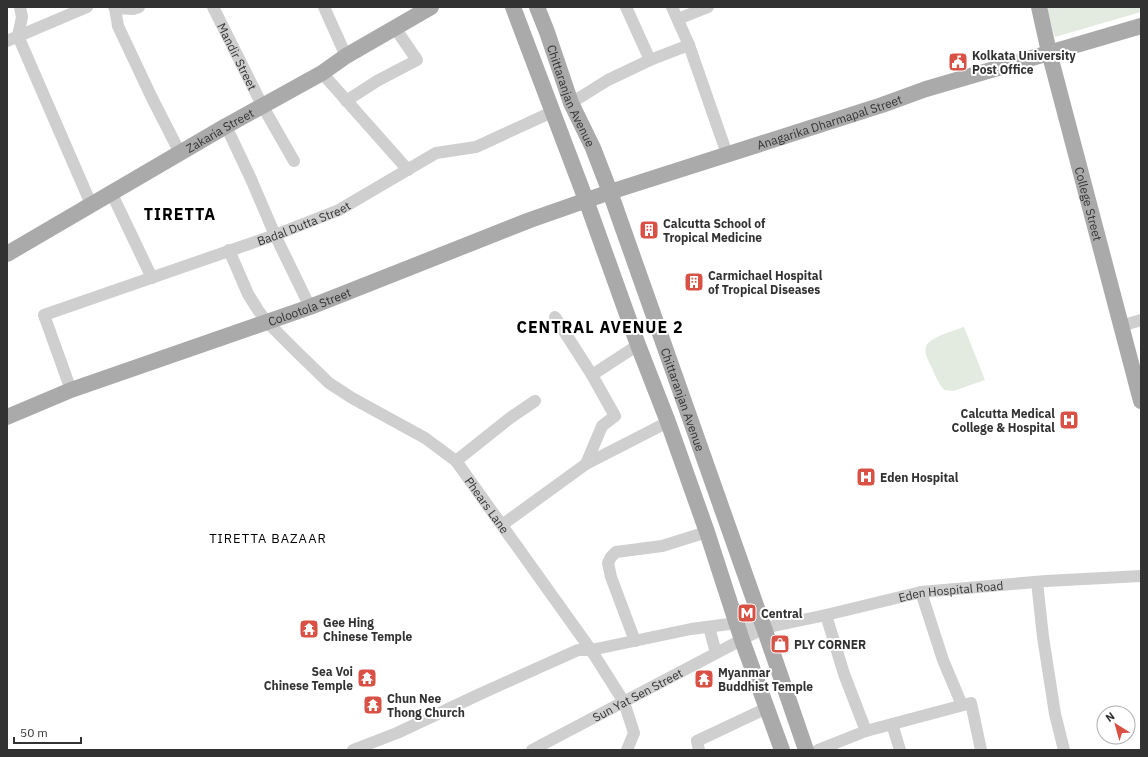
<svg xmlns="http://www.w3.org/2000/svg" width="1148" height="757" viewBox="0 0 1148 757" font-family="'IBM Plex Sans',sans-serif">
<rect width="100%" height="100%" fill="#fff"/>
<g fill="#e3eadf">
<path d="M1046 7H1141V12L1055 37Z"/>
<path d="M964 327 985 380 953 391 944 390C939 384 935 376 932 368 929 362 924 354 926 347 928 338 955 330 964 327Z"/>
</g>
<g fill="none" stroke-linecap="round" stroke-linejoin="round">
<g stroke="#cfcfcf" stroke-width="12">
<path d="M20 7 22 17 18 36 91 204"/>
<path d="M114 7 115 8 133 9 139 7"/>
<path id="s1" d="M213 7 262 105 294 161"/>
<path d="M324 7 346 56"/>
<path d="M626 7 650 60 689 45"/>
<path d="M672 7 689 45 727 154"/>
<path d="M115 8 118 26 151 96 180 153"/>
<path d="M678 19 708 7"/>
<path d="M7 41 87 7"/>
<path d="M322 73 408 170"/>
<path d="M346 101 377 81 417 60 395 28"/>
<path d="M571 103 608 80 650 60"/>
<path d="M226 126 251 179 275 235 310 307"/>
<path d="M111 192 152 278"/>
<path id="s2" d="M229 250 248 294 258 310 267 322 297 352 329 383 352 398 425 438 456 461 591 650 624 702 634 733 627 750"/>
<path d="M1121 326 1141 320"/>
<path d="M592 375 638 345"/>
<path id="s3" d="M71 390 44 315 275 235 339 210 436 153 476 147 552 112"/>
<path d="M456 461 510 418 535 401"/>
<path d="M586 464 668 422"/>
<path d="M502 525 586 464 602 426 615 416 592 375 555 317"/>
<path d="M1037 582 1043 637 1055 714 1064 750"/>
<path d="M921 592 943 660 962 705"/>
<path d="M826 615 844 674 866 731"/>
<path d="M709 627 716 653"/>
<path d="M635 641 611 577 608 563 611 557 616 552 662 546 707 532"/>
<path d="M892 724 900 750"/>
<path d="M353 750 397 733 480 694 578 650H591L691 629 737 623 764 628"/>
<path id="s4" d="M532 750 764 628 826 615 921 592 1046 581 1141 576"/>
<path d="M699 750 697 741 767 708"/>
<path d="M818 750 866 731 971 703 981 750"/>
</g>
<g stroke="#aaa" stroke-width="16">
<path d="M513 7 586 200 638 345 668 422 707 532 742 640 782 750"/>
<path id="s5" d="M537 7 547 32 571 103 593 148 610 192 764 628 806 750"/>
<path id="s6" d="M1039 7 1049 52 1141 401"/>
<path id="s7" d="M7 254 226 126 322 73 346 56 431 7"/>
<path id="s8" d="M7 417 71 390 310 307 530 220 610 192 882 105 926 89 1141 26"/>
</g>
</g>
<defs>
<g id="civic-square" transform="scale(1)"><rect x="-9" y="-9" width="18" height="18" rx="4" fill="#d95044" stroke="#fff"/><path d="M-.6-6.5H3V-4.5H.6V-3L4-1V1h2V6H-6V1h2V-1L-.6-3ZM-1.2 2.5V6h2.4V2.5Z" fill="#fff"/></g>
<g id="building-square" transform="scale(1)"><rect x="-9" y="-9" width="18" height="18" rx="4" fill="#d95044" stroke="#fff"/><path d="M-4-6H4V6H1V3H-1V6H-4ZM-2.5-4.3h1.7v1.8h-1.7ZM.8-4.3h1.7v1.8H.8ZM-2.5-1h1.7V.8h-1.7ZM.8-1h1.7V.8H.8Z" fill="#fff"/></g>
<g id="hospital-square" transform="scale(1)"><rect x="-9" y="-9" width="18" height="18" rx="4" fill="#d95044" stroke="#fff"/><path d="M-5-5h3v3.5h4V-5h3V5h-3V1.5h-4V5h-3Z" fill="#fff"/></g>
<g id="metro-square" transform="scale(1)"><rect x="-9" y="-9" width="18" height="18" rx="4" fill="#d95044" stroke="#fff"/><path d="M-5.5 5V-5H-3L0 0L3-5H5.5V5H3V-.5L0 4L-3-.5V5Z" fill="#fff"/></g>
<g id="temple-square" transform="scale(1)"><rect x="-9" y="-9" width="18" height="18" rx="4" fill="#d95044" stroke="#fff"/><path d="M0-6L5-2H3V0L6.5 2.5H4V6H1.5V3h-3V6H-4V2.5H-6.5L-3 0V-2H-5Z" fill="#fff"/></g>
<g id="shop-square" transform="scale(1)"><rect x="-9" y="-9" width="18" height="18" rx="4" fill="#d95044" stroke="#fff"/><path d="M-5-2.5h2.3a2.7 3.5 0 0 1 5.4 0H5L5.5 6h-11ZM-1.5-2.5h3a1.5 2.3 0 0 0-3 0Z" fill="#fff"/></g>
</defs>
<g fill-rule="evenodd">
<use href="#civic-square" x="958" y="62"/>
<use href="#building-square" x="649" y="230"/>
<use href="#building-square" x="694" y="282"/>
<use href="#hospital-square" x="1069" y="420"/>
<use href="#hospital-square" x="866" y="477"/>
<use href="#metro-square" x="747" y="613"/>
<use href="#temple-square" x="309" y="629"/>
<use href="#shop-square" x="780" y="644"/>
<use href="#temple-square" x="367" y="678"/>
<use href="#temple-square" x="704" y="679"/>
<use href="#temple-square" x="373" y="705"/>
</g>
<g text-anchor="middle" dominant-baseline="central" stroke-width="4" stroke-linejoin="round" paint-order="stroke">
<g font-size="12" font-weight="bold" fill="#323232" stroke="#fff" text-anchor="start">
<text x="972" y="55">Kolkata University<tspan x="972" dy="14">Post Office</tspan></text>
<text x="663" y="223">Calcutta School of<tspan x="663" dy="14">Tropical Medicine</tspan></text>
<text x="708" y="275">Carmichael Hospital<tspan x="708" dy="14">of Tropical Diseases</tspan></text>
<text x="1055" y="413" text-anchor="end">Calcutta Medical<tspan x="1055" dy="14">College &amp; Hospital</tspan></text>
<text x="880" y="477">Eden Hospital</text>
<text x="761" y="613">Central</text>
<text x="323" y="622">Gee Hing<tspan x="323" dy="14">Chinese Temple</tspan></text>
<text x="794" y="644">PLY CORNER</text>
<text x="353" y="671" text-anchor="end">Sea Voi<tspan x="353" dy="14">Chinese Temple</tspan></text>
<text x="718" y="672">Myanmar<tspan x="718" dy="14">Buddhist Temple</tspan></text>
<text x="387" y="698">Chun Nee<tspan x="387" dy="14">Thong Church</tspan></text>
</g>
<g font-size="12" fill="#323232" stroke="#fff">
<text stroke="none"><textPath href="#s1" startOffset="55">Mandir Street</textPath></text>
<text stroke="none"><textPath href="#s5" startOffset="95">Chittaranjan Avenue</textPath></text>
<text stroke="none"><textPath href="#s8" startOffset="874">Anagarika Dharmapal Street</textPath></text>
<text stroke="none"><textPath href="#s7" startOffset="246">Zakaria Street</textPath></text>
<text stroke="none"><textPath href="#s6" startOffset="203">College Street</textPath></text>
<text stroke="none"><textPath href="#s3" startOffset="355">Badal Dutta Street</textPath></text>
<text stroke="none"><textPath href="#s8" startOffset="322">Colootola Street</textPath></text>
<text stroke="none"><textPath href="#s5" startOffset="419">Chittaranjan Avenue</textPath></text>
<text stroke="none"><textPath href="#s2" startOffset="372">Phears Lane</textPath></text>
<text stroke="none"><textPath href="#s4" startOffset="453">Eden Hospital Road</textPath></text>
<text stroke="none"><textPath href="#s4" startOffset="119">Sun Yat Sen Street</textPath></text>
</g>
<g font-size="13" letter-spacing="1" fill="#000" stroke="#fff">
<text x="268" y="538">TIRETTA BAZAAR</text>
</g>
<g font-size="16" font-weight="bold" letter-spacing="1" fill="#000" stroke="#fff">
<text x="180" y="214">TIRETTA</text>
<text x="600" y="327">CENTRAL AVENUE 2</text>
</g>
</g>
<rect width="1148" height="757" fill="none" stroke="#323232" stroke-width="16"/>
<g transform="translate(1116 725) rotate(323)"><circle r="19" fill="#ffffff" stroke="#adadad"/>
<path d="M0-3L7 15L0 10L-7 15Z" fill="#d95044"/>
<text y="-6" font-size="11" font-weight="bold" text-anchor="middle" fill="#323232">N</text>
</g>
<path d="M14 737v6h67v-6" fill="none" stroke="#323232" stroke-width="2"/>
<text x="20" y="737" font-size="12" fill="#323232" stroke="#ffffff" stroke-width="3" paint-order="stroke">50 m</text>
</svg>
